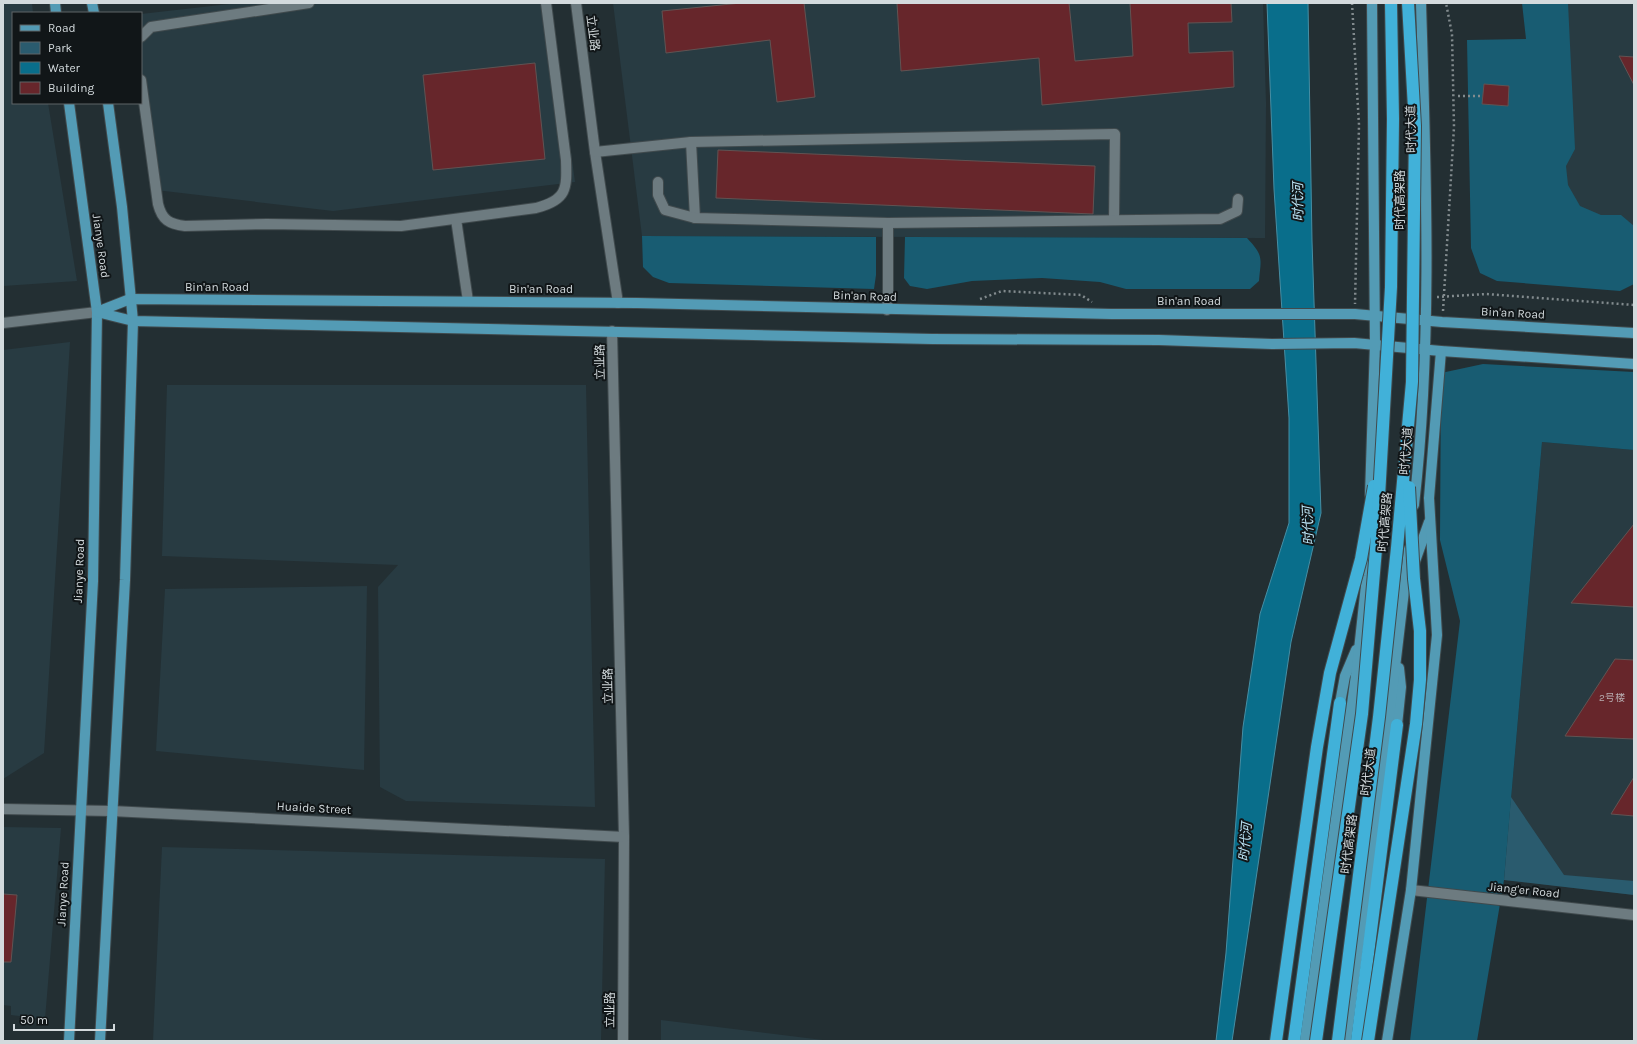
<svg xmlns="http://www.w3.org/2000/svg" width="1637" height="1044" viewBox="0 0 1637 1044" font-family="Karla,'Noto Sans SC',sans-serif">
<rect width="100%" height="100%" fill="#232f33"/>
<g fill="#283b42">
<path d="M3 3H32L33 13H13V103H48L77 281 3 286Z"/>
<path d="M238 3H551L575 182 333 211 156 190 141 99V14Z"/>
<path d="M613 3H1263L1266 103 1265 238 642 236Z"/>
<path d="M1545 3H1634V253L1544 248Z"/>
<path d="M70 342 44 753 3 779V350Z"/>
<path d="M167 385H586L595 807 406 801 380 787 378 587 398 565 162 556Z"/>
<path d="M1542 442 1634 450V895L1504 880Z"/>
<path d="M367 586 364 770 156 751 165 589Z"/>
<path d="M3 827 61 828 45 1019 11 1015V1006L3 1005Z"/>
<path d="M162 847 605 859 601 1041H153Z"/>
<path d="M661 1020 831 1041H661Z"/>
</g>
<path fill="#2a5b6e" d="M1511 797 1564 875 1634 881V895L1504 880Z"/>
<g fill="#185c72">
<path d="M1522 3H1568L1575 149 1566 166 1568 185 1580 206 1601 215H1621L1634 226V284L1620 291 1497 281 1480 273 1471 248 1467 40 1526 39Z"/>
<path d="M642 236 876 237V275L874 289 669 283 653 277 643 267Z"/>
<path d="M905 237 1247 238C1264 256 1261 258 1259 281L1250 289H1126L1100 282 1042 278 972 281 927 289 910 286 904 278Z"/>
<path d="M1483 364 1634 372V450L1542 442 1504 880 1477 1041H1410L1460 621 1440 540 1441 373Z"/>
</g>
<path fill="#096e8b" stroke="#468ea4" d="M1267 3H1308L1312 241 1321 513 1291 642 1232 1041H1216L1226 953 1243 727 1260 614 1289 523V418L1274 189Z"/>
<g fill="#67262b" stroke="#615353">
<path d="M741 3H804L815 97 777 102 770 40 666 53 662 11Z"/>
<path d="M897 3H1069L1075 61 1133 56 1130 3H1231L1232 22 1188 23 1189 53 1233 51 1234 87 1042 105 1039 58 901 71Z"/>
<path d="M1619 56 1634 57V85Z"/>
<path d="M535 63 545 159 433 170 423 75Z"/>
<path d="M1484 84 1509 86 1508 106 1482 104Z"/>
<path d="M718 150 1095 166 1093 214 716 198Z"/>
<path d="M1634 524V607L1571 603Z"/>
<path d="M1615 659 1634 660V739L1565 736Z"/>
<path d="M1634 777V816L1611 814Z"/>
<path d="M3 894 17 895 11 962H3Z"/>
</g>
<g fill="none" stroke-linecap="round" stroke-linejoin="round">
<g stroke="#404a4d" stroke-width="12">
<g id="minor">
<path d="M576 3 595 152 618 303"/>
<path d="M141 37 151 27 309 3"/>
<path d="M141 80 158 204C162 220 169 224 185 226L267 224 401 226 536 208C567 200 567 189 566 160L546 3"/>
<path d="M691 142 695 218"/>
<path d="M595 152 691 142 1115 134 1114 220"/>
<path d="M658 182V195L665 210 695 218 888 223 1220 219 1237 211 1238 199"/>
<path d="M456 219 468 301"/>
<path d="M887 310 888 295V223"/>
<path d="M3 323 97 312"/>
<path d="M612 331 624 837 623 1041"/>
<path d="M3 809 112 811 624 837"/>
<path d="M1411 890 1634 915"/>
</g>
</g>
<g stroke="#404a4d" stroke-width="12">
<g id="major">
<path d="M55 3 56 13"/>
<path d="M92 3 94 13"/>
<path d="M69 103 97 312 93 581 69 1041"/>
<path d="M97 312 130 299 637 303 1111 314H1355L1442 322 1634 333"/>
<path d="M97 312 133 321 932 339 1159 340 1272 344 1354 343 1441 351 1634 364"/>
<path d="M1370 495 1375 344 1372 3"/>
<path d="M1414 505C1433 339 1426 170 1421 3"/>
<path d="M1414 564 1429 522"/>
<path d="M1340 703 1345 676 1356 650"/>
<path d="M1397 725 1401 687 1399 668"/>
<path d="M100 1041 125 580 133 321 122 207 108 103"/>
<path d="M1305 1041 1357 668 1367 576 1368 545"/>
<path d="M1346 1041 1391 701 1409 549"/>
<path d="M1387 1041 1411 890 1437 635 1429 498 1441 351"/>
</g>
</g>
<g stroke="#404a4d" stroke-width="14">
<g id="highway">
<path d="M1294 1041 1340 703"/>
<path d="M1357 1041 1397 725"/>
</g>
</g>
<g stroke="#828b8e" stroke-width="2.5" stroke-dasharray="2 3" stroke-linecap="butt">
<path d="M1352 3 1359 125 1355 304"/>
<path d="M1458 96H1483"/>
<path d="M1437 297 1486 294 1634 305"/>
<path d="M980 299 1002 291 1081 295 1092 302"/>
<path d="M1443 311 1454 127 1452 34 1446 3"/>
</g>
<use href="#minor" stroke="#6d7b80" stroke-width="10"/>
<use href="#major" stroke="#539bb5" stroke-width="10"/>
<use href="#highway" stroke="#41b1d9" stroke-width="12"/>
<g stroke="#404a4d" stroke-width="14" stroke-linecap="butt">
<g id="highway-bridge">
<path d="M1276 1041 1317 747 1330 673 1361 559 1374 486"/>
<path d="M1316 1041 1362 714 1376 549 1391 287 1393 119 1391 3"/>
<path d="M1338 1041 1379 717 1397 548 1412 382 1415 126 1408 3"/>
<path d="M1368 1041 1416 724 1420 680V631L1414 579 1409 487"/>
</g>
</g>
<use href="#highway-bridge" stroke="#41b1d9" stroke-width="12"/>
</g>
<g text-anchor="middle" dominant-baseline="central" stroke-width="4" stroke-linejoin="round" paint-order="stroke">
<g font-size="10" fill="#b8adb0">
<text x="1612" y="698">2号楼</text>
</g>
<g font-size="12" fill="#d3dadd" stroke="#111618">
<text transform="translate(593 33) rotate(83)">立业路</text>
<text transform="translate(1411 129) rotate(-91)">时代大道</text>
<text transform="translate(1400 200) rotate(-90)">时代高架路</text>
<text transform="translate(101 246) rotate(82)">Jianye Road</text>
<text x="217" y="287">Bin'an Road</text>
<text x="541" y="289">Bin'an Road</text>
<text transform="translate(865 296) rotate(2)">Bin'an Road</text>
<text x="1189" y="301">Bin'an Road</text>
<text transform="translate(1513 313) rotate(3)">Bin'an Road</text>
<text transform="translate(600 362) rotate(-91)">立业路</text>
<text transform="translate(1406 451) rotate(-85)">时代大道</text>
<text transform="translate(1385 522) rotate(-85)">时代高架路</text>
<text transform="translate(79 571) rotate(-88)">Jianye Road</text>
<text transform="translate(608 686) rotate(-91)">立业路</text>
<text transform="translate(1368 772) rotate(-83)">时代大道</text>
<text transform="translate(314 808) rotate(3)">Huaide Street</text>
<text transform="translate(1349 844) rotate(-83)">时代高架路</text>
<text transform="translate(1524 890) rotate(6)">Jiang'er Road</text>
<text transform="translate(63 894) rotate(-87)">Jianye Road</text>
<text transform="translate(610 1010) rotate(-90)">立业路</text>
</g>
<g font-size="13" font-style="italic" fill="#bde6f7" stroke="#111618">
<text transform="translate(1298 202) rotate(-91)">时代河</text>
<text transform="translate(1308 526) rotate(-92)">时代河</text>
<text transform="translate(1245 842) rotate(-85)">时代河</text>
</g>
</g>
<rect width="1637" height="1044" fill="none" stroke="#d3dadd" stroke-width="8"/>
<rect x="12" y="12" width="130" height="92" fill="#111618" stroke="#5f6467"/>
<rect x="20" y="25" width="20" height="6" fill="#539bb5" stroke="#5f6467"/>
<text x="48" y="32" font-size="12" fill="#d3dadd">Road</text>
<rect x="20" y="42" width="20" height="12" fill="#2a5b6e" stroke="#5f6467"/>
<text x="48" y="52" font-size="12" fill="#d3dadd">Park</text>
<rect x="20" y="62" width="20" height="12" fill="#096e8b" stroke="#5f6467"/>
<text x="48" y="72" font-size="12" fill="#d3dadd">Water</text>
<rect x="20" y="82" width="20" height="12" fill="#67262b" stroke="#5f6467"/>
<text x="48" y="92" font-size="12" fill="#d3dadd">Building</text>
<path d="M14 1024v6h100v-6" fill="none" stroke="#d3dadd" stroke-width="2"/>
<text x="20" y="1024" font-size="12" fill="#d3dadd" stroke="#111618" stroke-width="3" paint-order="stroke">50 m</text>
</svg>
